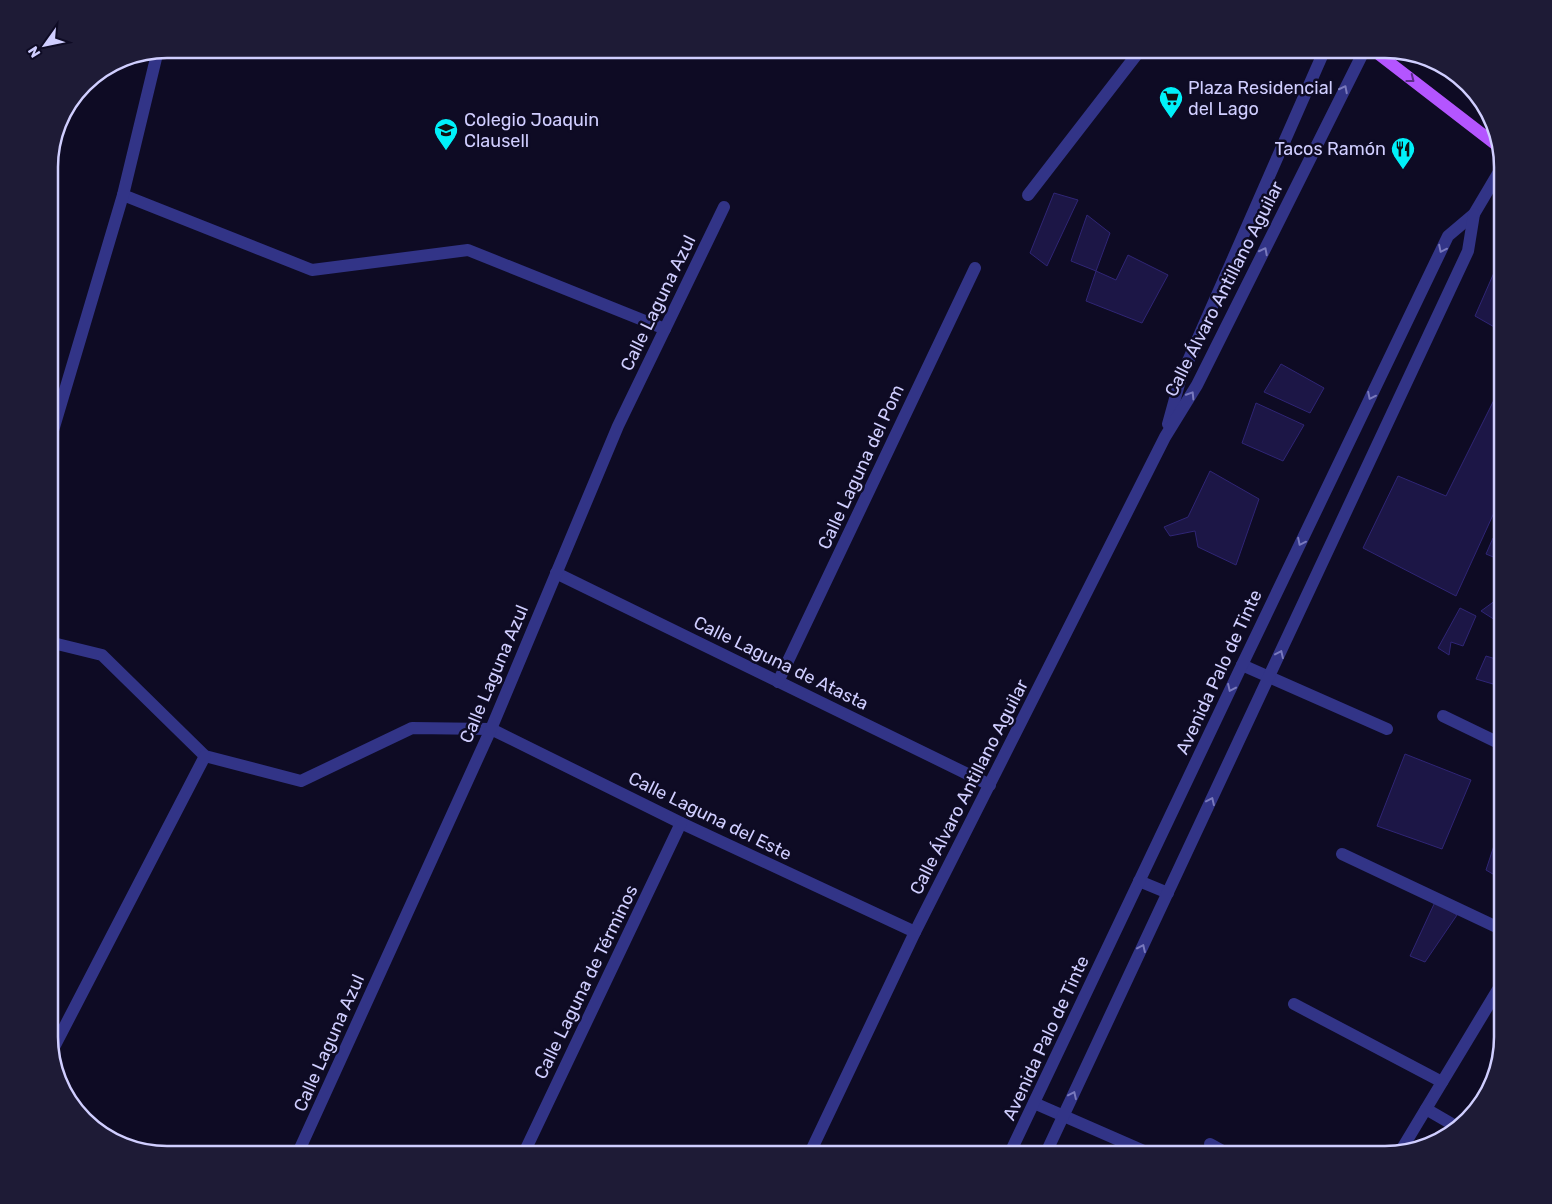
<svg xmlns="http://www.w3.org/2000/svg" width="1552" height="1204" viewBox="0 0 1552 1204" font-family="Rubik,sans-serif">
<rect width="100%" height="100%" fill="#0e0b24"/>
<g fill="#1c1646" stroke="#2f2575">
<path d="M1054 193 1078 200 1047 266 1030 253Z"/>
<path d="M1087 215 1110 233 1096 271 1071 261Z"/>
<path d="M1128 255 1168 275 1142 323 1086 301 1096 271 1116 280Z"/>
<path d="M1500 259 1503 261V332L1475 316Z"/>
<path d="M1281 364 1324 388 1310 413 1264 392Z"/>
<path d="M1503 382V493L1456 596 1363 548 1398 476 1446 496Z"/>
<path d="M1256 403 1304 425 1283 461 1242 443Z"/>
<path d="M1210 471 1259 499 1236 565 1198 547 1195 531 1170 536 1164 527 1188 517Z"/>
<path d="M1493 538 1503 543V561L1486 554Z"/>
<path d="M1503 595V625L1481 611Z"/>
<path d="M1460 608 1476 616 1463 646 1451 642 1449 655 1438 648Z"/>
<path d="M1503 651V677L1499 675 1493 684 1476 679 1486 656 1499 660Z"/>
<path d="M1405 754 1471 780 1442 849 1377 826Z"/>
<path d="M1503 818V880L1486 870Z"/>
<path d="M1435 902 1457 915 1425 962 1410 956Z"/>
</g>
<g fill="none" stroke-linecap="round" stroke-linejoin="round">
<g stroke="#323487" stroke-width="12">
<path d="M123 195 312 270 468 250 665 329"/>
<path d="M1028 195 1141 49"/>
<path d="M1168 424 1181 377 1325 49"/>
<path d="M49 444 123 195 158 50"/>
<path d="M556 573 990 785"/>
<path d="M49 642 102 655 205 756 301 781 412 728 491 729 681 823 915 932"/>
<path d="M1242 665 1387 729"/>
<path d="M778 682 975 268"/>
<path d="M1443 716 1503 745"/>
<path d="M1342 854 1503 930"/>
<path d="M1139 881 1168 893"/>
<path d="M1294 1004 1442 1082"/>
<path d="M51 1053 205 756"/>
<path d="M1034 1103 1153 1155"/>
<path d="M1426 1109 1457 1127"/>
<path d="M1210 1144 1230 1155"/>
<path d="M1400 1152 1503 981"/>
<path d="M297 1155 491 729 618 426 724 207"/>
<path d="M523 1155 681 823"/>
<path d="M809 1155 915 932 1165 437 1197 385 1365 49"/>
<path d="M1009 1155 1242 665 1448 236 1474 214 1503 165"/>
<path d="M1045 1155 1468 251 1474 214"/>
</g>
<path stroke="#b455ff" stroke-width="12" d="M1372 49 1499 147"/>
</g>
<defs><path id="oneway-chevron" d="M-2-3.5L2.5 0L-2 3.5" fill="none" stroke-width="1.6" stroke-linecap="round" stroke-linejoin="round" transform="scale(1.25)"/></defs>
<use stroke="#592c87" href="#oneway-chevron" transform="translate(1411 79) rotate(38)"/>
<g stroke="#7979bd">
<use href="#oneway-chevron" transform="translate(1344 89) rotate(-63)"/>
<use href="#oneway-chevron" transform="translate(1442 249) rotate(116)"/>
<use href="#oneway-chevron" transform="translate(1264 251) rotate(-63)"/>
<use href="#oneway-chevron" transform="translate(1191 395) rotate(-58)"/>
<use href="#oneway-chevron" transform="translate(1371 396) rotate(116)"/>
<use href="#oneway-chevron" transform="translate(1301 542) rotate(116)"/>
<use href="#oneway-chevron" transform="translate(1280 654) rotate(-65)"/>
<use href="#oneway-chevron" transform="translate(1231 688) rotate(115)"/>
<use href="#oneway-chevron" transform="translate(1211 801) rotate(-65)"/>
<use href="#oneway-chevron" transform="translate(1142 948) rotate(-65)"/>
<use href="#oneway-chevron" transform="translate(1073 1095) rotate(-65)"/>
</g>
<defs>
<g id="supermarket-pin" transform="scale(1.25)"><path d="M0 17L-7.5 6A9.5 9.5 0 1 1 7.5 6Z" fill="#00f1f9" stroke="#0e0b24"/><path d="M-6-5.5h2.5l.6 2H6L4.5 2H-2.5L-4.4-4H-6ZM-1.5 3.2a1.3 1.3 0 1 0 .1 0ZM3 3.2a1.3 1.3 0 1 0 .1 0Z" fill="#111"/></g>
<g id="school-pin" transform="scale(1.25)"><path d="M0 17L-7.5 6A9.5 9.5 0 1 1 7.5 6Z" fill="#00f1f9" stroke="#0e0b24"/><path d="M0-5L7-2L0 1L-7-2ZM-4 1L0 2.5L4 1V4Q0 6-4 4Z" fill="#111"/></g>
<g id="restaurant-pin" transform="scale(1.25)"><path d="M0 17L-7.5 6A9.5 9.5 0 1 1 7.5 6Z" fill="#00f1f9" stroke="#0e0b24"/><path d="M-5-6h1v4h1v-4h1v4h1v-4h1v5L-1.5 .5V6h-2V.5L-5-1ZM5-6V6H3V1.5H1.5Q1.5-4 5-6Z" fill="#111"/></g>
</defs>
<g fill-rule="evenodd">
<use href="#supermarket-pin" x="1171" y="98"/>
<use href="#school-pin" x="446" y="130"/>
<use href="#restaurant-pin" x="1403" y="149"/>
</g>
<g text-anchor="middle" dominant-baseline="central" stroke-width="5" stroke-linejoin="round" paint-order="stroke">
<g font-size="18" fill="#d0ceff" stroke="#0e0b24" text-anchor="start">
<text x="1188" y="88">Plaza Residencial<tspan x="1188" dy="21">del Lago</tspan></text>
<text x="464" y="120">Colegio Joaquin<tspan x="464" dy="21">Clausell</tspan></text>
<text x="1386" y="149" text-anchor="end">Tacos Ramón</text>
</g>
<g font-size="18" fill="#d0ceff" stroke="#0e0b24">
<text transform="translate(1224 289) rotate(-63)">Calle Álvaro Antillano Aguilar</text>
<text transform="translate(658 303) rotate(-64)">Calle Laguna Azul</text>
<text transform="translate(861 467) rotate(-65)">Calle Laguna del Pom</text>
<text transform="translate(781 663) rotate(26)">Calle Laguna de Atasta</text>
<text transform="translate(1219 672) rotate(-65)">Avenida Palo de Tinte</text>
<text transform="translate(494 674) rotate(-67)">Calle Laguna Azul</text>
<text transform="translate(969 787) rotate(-63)">Calle Álvaro Antillano Aguilar</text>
<text transform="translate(710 816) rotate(26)">Calle Laguna del Este</text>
<text transform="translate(586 982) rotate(-64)">Calle Laguna de Términos</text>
<text transform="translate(1046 1038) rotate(-65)">Avenida Palo de Tinte</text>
<text transform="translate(329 1043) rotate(-66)">Calle Laguna Azul</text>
</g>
</g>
<path d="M0 0H1552V1204H0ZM167 58H1385A109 109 0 0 1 1494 167V1037A109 109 0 0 1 1385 1146H167A109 109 0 0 1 58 1037V167A109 109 0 0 1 167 58Z" fill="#1e1b36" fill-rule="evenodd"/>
<path fill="none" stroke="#d0ceff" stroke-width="2.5" d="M167 58H1385A109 109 0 0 1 1494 167V1037A109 109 0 0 1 1385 1146H167A109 109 0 0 1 58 1037V167A109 109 0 0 1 167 58Z"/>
<g transform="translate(45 45) rotate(237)" stroke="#0e0b24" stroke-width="4" paint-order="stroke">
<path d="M0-4L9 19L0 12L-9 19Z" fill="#d0ceff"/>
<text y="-8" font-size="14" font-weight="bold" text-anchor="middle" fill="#d0ceff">N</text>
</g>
</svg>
